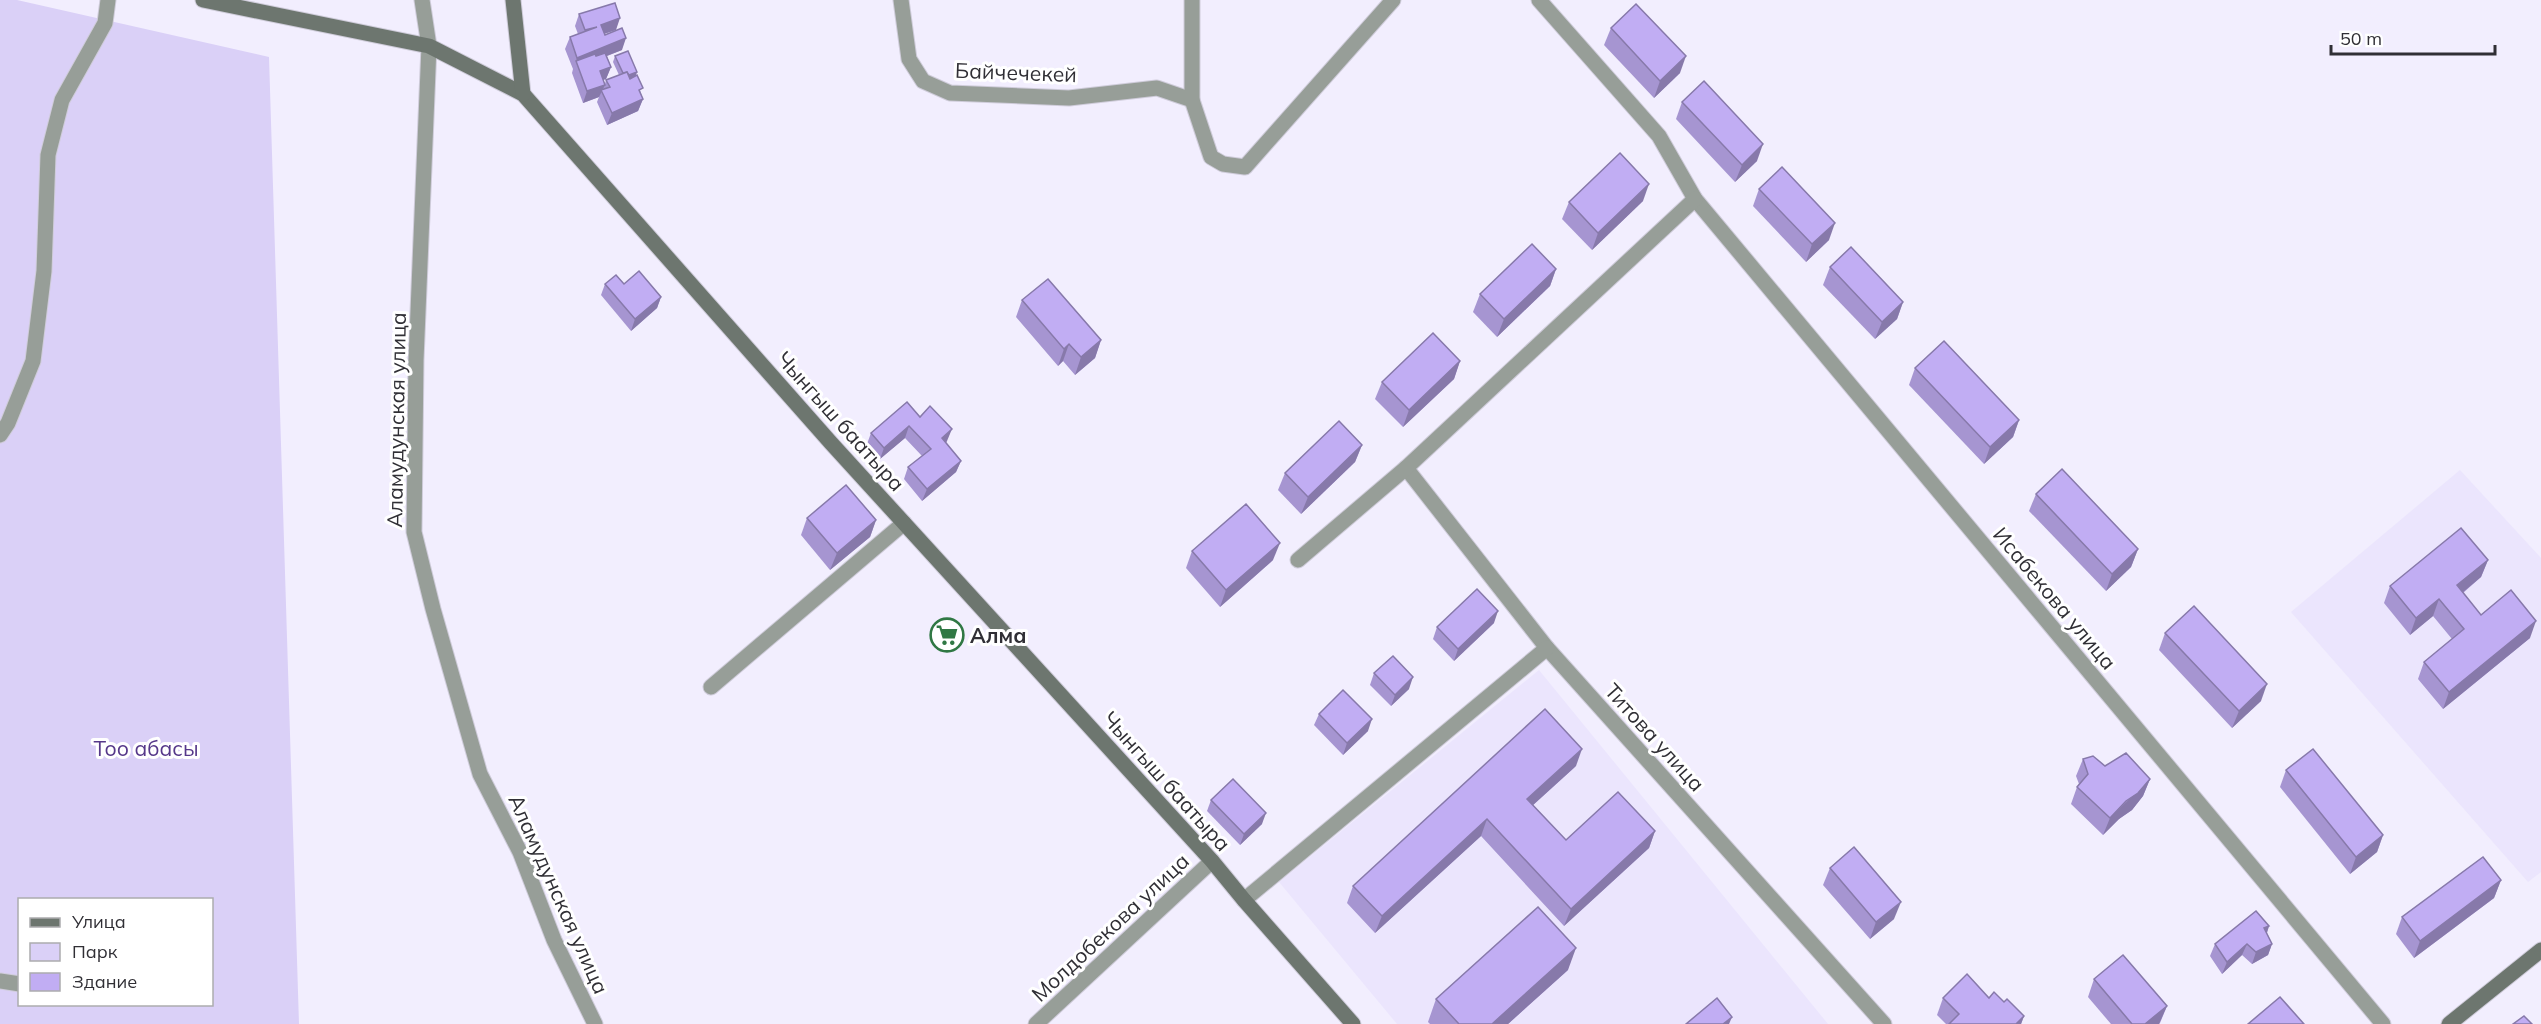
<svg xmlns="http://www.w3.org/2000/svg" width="2541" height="1024" viewBox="0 0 2541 1024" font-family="Mulish,sans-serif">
<rect width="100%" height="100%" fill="#f2eefe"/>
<g fill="#ebe5fd">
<path d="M2460 470 2541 558V872L2528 882 2291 612Z"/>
<path d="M1539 670 1828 1024H1397L1279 882Z"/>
</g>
<path fill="#dad0f7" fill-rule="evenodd" d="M0 0H17L269 57 299 1024H0ZM20 900H212V1004H20Z"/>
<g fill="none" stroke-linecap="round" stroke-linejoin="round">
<g stroke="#cfccda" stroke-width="17">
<g id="street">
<path d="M422 0 429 46 416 360 414 532 433 609 480 774 520 852 554 940 595 1024"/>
<path d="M901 0 909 59 923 81 950 93 1069 98 1157 88 1192 100"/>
<path d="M1192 0V100L1211 157 1223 164 1245 167 1393 0"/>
<path d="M1539 0 1659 136 1695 199 2383 1024"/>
<path d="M0 435 8 423 33 361 44 271 48 155 62 100 105 23 108 0"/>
<path d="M1406 468 1547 648 1884 1024"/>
<path d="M1298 560 1406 468 1695 199"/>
<path d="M711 687 904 523"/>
<path d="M1244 900 1547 648"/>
<path d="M0 981 20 984"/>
<path d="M1036 1024 1212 861"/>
</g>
</g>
<g stroke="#cfccda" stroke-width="17">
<g id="secondary">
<path d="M203 0 429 46 523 94 831 443 1212 861 1244 900 1353 1024"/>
<path d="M513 0 523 94"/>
<path d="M2449 1024 2541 950"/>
</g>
</g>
<use href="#street" stroke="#979e98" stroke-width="15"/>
<use href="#secondary" stroke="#6d766f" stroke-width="15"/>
</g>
<g fill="#a695d1">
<path d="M579 14 616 30 604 34 622 50 607 56 611 67 606 79 603 80 605 84 606 80 619 75 613 62 615 56 637 72 635 76 643 99 638 111 607 125 597 102 599 97 583 103 572 73 573 69 565 49 570 37 578 34 575 26Z"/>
<path d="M1611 28 1680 73 1654 98 1604 45Z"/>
<path d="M1682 102 1757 161 1735 182 1676 119Z"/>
<path d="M1759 189 1829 240 1806 262 1753 206Z"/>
<path d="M1643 201 1592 250 1562 219 1569 202Z"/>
<path d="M1830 267 1903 302 1897 319 1875 339 1823 285Z"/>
<path d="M1556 269 1550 286 1497 337 1473 312 1480 294Z"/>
<path d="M605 284H624L661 297 657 308 631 331 601 295Z"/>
<path d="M1022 300 1101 340 1095 358 1075 375 1063 361 1058 366 1016 317Z"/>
<path d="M1460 361 1454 379 1403 427 1375 399 1382 382Z"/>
<path d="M1915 368 2019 420 2013 437 1984 464 1909 385Z"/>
<path d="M920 417 947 441 946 443 961 461 956 472 922 501 904 479 908 467 922 456 905 438 880 459 867 444 871 433Z"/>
<path d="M1362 445 1355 462 1301 514 1278 490 1285 473Z"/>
<path d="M2036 494 2138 549 2131 567 2106 591 2029 511Z"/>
<path d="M807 518 876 520 870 537 830 570 801 535Z"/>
<path d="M1192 551 1273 560 1220 607 1186 568Z"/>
<path d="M2488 560 2481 577 2463 593 2481 615 2530 638 2443 709 2418 679 2424 662 2452 639 2433 616 2410 635 2384 603 2390 586Z"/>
<path d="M1494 623 1454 661 1433 639 1437 627Z"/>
<path d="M2165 633 2261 701 2232 728 2159 650Z"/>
<path d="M1374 673 1409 689 1391 706 1370 685Z"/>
<path d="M1319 714 1368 731 1343 755 1314 725Z"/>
<path d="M2083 759 2150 779 2143 796 2132 810 2119 819 2103 835 2071 804 2077 787 2079 784 2076 776Z"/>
<path d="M1576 766 1533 805 1566 840 1655 831 1649 848 1564 926 1481 836 1375 933 1347 903 1353 886Z"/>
<path d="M2286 770 2383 835 2377 852 2350 874 2280 787Z"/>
<path d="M1211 800 1262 824 1240 845 1207 811Z"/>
<path d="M1830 868 1894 919 1870 939 1823 885Z"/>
<path d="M2501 880 2494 898 2414 958 2396 934 2402 917Z"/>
<path d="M2269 926 2267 933 2272 944 2268 955 2252 964 2242 955 2222 974 2210 956 2215 944Z"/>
<path d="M1568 970 1508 1024H1430L1428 1022 1436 999Z"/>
<path d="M2094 979 2167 1006 2160 1023 2159 1024H2111L2088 997Z"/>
<path d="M1943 998 2004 1002 2024 1016 2021 1024H1946L1937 1015Z"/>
</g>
<g fill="#8779aa">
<path d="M620 18 616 30 597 36 601 25Z"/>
<path d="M626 38 622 50 578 67 576 61 577 58Z"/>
<path d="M1686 56 1680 73 1654 98 1660 81Z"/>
<path d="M611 67 606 79 595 82 600 71Z"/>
<path d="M637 72 635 78 622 83 624 77Z"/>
<path d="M605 85 599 97 583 103 587 91Z"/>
<path d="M643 99 638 111 607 125 612 113Z"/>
<path d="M1763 144 1757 161 1735 182 1742 165Z"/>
<path d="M1649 184 1643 201 1592 250 1598 233Z"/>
<path d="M1835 223 1829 240 1806 262 1812 244Z"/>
<path d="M1556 269 1550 286 1497 337 1504 319Z"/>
<path d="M661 297 657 308 631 331 635 319Z"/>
<path d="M1903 302 1897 319 1875 339 1882 322Z"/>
<path d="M1101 340 1095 358 1075 375 1081 357Z"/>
<path d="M1069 344 1063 361 1058 366 1064 349Z"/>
<path d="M1460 361 1454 379 1403 427 1409 410Z"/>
<path d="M2019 420 2013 437 1984 464 1990 447Z"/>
<path d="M909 426 905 438 880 459 884 448Z"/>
<path d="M952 429 947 441 938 450 942 438Z"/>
<path d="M1362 445 1355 462 1301 514 1308 497Z"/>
<path d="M961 461 956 472 922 501 927 489Z"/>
<path d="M876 520 870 537 830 570 837 553Z"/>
<path d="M1280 543 1273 560 1220 607 1226 590Z"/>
<path d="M2138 549 2131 567 2106 591 2112 574Z"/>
<path d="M2488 560 2481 577 2450 603 2457 585Z"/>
<path d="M2439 599 2433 616 2410 635 2416 618Z"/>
<path d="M1498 611 1494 623 1454 661 1458 649Z"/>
<path d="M2536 621 2530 638 2443 709 2449 692Z"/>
<path d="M1413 677 1409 689 1391 706 1395 695Z"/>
<path d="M2267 684 2261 701 2232 728 2239 711Z"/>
<path d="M1372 719 1368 731 1343 755 1347 743Z"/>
<path d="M1582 749 1576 766 1521 816 1527 799Z"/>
<path d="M2150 779 2143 796 2132 810 2119 819 2103 835 2110 818Z"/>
<path d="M1266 813 1262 824 1240 845 1244 834Z"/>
<path d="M1487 819 1481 836 1375 933 1382 916Z"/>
<path d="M1655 831 1649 848 1564 926 1571 909Z"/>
<path d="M2383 835 2377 852 2350 874 2356 857Z"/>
<path d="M2501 880 2494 898 2414 958 2420 941Z"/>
<path d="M1901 902 1894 919 1870 939 1876 922Z"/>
<path d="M2269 926 2265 938 2264 928Z"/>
<path d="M2247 944 2242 955 2222 974 2227 962Z"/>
<path d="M2272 944 2268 955 2252 964 2256 952Z"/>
<path d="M1576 948 1568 970 1508 1024H1492Z"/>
<path d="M2167 1006 2159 1024H2145Z"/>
<path d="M2024 1016 2021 1024H2016Z"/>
<path d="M1732 1017 1729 1024H1723Z"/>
</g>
<g fill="#c1adf3" stroke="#8779aa" stroke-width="1.5">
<path d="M615 3 620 18 601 25 605 35 622 28 626 38 577 58 570 37 597 27 585 30 579 14Z"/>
<path d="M1636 4 1686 56 1660 81 1611 28Z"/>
<path d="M628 51 637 72 629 75 627 72 623 73 615 56Z"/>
<path d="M605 53 611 67 600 71 605 85 587 91 576 61 595 54 596 56Z"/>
<path d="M627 72 630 79 637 75 643 88 639 90 643 99 612 113 601 90 610 87 606 80Z"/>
<path d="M1704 81 1763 144 1742 165 1682 102Z"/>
<path d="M1620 153 1649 184 1598 233 1569 202Z"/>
<path d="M1782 167 1835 223 1812 244 1759 189Z"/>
<path d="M1532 244 1556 269 1504 319 1480 294Z"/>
<path d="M1851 247 1903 302 1882 322 1830 267Z"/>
<path d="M639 271 661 297 635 319 605 284 616 275 624 284Z"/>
<path d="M1048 279 1101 340 1081 357 1069 344 1064 349 1022 300Z"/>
<path d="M1433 333 1460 361 1409 410 1382 382Z"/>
<path d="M1944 341 2019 420 1990 447 1915 368Z"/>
<path d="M907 402 920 417 930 406 952 429 942 438 961 461 927 489 908 467 931 449 909 426 884 448 871 433Z"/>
<path d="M1339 421 1362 445 1308 497 1285 473Z"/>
<path d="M2062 469 2138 549 2112 574 2036 494Z"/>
<path d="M846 485 876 520 837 553 807 518Z"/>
<path d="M1246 504 1280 543 1226 590 1192 551Z"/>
<path d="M2461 528 2488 560 2457 585 2481 615 2511 590 2536 621 2449 692 2424 662 2464 629 2439 599 2416 618 2390 586Z"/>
<path d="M1477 589 1498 611 1458 649 1437 627Z"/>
<path d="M2194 606 2267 684 2239 711 2165 633Z"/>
<path d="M1393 656 1413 677 1395 695 1374 673Z"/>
<path d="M1343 690 1372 719 1347 743 1319 714Z"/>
<path d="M1545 709 1582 749 1527 799 1566 840 1618 792 1655 831 1571 909 1487 819 1382 916 1353 886Z"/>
<path d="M2313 749 2383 835 2356 857 2286 770Z"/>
<path d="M2126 753 2150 779 2138 793 2126 801 2110 818 2077 787 2088 774 2083 759 2093 756 2105 766Z"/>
<path d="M1233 779 1266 813 1244 834 1211 800Z"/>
<path d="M1854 847 1901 902 1876 922 1830 868Z"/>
<path d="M2483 857 2501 880 2420 941 2402 917Z"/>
<path d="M1538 907 1576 948 1492 1024H1459L1436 999Z"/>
<path d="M2256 911 2269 926 2264 928 2272 944 2256 952 2247 944 2227 962 2215 944Z"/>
<path d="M2123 955 2167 1006 2145 1024H2132L2094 979Z"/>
<path d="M1967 974 1989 998 1994 992 2004 1002 2007 999 2024 1016 2016 1024H1949L1959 1014 1943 998Z"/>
<path d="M2280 997 2304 1024H2248Z"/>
<path d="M1717 998 1732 1017 1723 1024H1686Z"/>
<path d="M2524 1016 2532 1024H2513Z"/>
</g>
<defs>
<g id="supermarket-ring" transform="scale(1.725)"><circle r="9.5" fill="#fff" stroke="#307844" stroke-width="1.5"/><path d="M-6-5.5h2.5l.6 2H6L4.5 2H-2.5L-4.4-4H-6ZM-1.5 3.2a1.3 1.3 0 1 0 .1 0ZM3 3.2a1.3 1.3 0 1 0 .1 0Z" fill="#307844"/></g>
</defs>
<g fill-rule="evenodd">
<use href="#supermarket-ring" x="947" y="635"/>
</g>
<g text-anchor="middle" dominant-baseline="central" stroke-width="6" stroke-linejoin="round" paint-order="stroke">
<g font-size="21" fill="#302f35" stroke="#fff">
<text transform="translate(1016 72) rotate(2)">Байчечекей</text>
<text transform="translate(396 420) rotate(-89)">Аламудунская улица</text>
<text transform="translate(841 421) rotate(48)">Чынгыш баатыра</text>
<text transform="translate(2055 598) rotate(50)">Исабекова улица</text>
<text transform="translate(1655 737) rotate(48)">Титова улица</text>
<text transform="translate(1167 781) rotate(48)">Чынгыш баатыра</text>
<text transform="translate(559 894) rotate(66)">Аламудунская улица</text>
<text transform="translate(1110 927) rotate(-43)">Молдобекова улица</text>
</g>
<g font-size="21" font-weight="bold" fill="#302f35" stroke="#fff" text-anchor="start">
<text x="970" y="635">Алма</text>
</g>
<g font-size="21" fill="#56388a" stroke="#fff">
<text x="146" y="748">Тоо абасы</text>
</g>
</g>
<rect x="18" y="898" width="195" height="108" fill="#ffffff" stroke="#acacae" stroke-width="1.5"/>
<rect x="30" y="918" width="30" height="9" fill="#6d766f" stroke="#acacae" stroke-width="1.5"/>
<text x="72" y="928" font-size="18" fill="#302f35">Улица</text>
<rect x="30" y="943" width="30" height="18" fill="#dad0f7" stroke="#acacae" stroke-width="1.5"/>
<text x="72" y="958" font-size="18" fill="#302f35">Парк</text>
<rect x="30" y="973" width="30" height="18" fill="#c1adf3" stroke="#acacae" stroke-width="1.5"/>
<text x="72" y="988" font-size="18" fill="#302f35">Здание</text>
<path d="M2331 45v9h164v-9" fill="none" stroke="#302f35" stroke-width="3"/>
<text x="2340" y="45" font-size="18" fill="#302f35" stroke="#ffffff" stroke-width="4.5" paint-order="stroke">50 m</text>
</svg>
